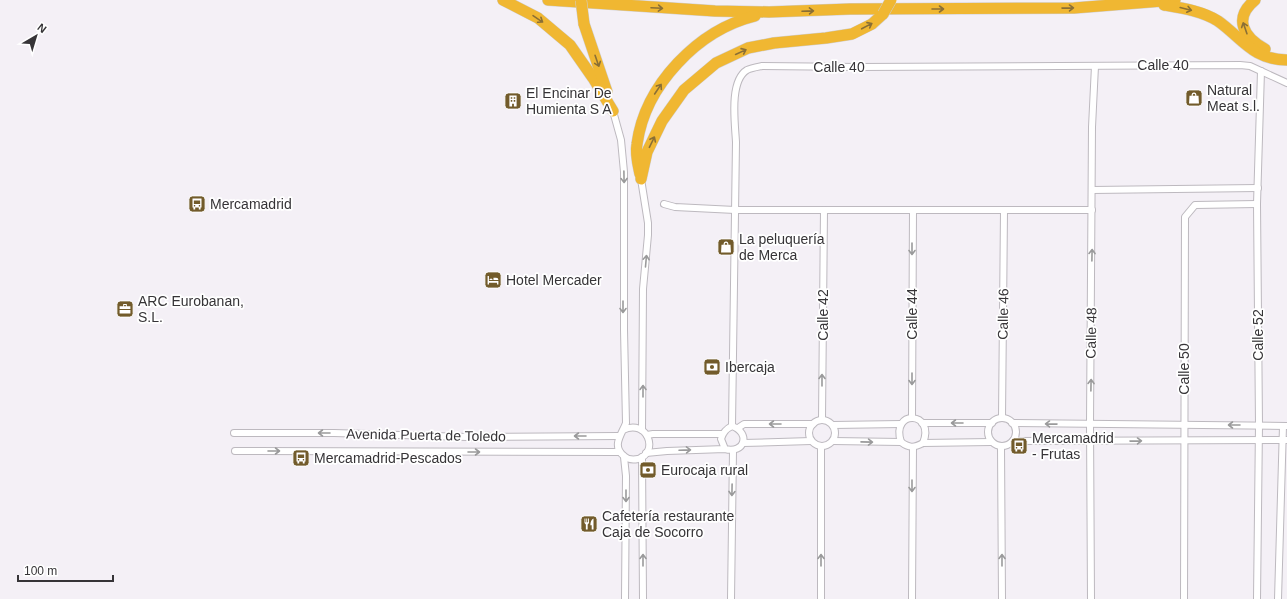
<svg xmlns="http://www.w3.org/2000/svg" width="1287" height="599" viewBox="0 0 1287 599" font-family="Helvetica,sans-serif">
<rect width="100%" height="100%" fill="#f4f0f6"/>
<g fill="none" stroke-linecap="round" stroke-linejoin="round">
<g stroke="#bdb9bf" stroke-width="8">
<g id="street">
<path d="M613 111 621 140 624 172V330L626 423C622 434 611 446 624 456 628 460 633 460 638 459 660 452 647 418 623 430"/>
<path d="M641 179 648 223V235L643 289 642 430"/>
<path d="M1092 190 1258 188"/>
<path d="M664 204 675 207 735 210H1092"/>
<circle cx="1002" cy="432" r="14"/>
<path d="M912 418 913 210"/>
<path d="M1002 418 1004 211"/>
<path d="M822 419 824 210"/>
<circle cx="822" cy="433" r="13"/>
<path d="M922 423H992"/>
<path d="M1012 423 1287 426"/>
<path d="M833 425 901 424"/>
<path d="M732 426 736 142C735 123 729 81 747 70 751 68 757 67 762 66L859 67 1240 65 1250 66 1287 83"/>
<path d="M738 428 744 424H813"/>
<path d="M234 433H334L467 437 619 436"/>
<path d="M647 435 653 434H722"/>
<path d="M833 441 901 442C909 448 914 448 923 443L991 442"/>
<path d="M1013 441 1287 440"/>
<path d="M901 442C890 409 936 411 923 443"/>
<path d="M743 443 811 441"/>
<path d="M1001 447 1002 599"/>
<path d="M235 451 619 452"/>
<path d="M646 453 667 451 725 449C745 454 751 433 732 426 726 429 723 432 721 439L725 449"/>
<path d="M624 457 626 476 625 599"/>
<path d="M642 457 643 599"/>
<path d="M731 599 733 451"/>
<path d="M821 599V447"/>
<path d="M912 599 913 447"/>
<path d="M1091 599 1090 424 1092 127 1095 66"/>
<path d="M1184 599 1185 217 1195 205 1257 204"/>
<path d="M1257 599 1259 425 1257 204 1261 71"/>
<path d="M1278 599 1283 426"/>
</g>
</g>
<g stroke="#cfcecf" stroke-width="12">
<g id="highway">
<path d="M503 0 538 18 570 45 593 78 613 111"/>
<path d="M548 0 715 11 769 12 850 9 1074 8 1175 0"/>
<path d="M1255 0C1233 18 1243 37 1265 49"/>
<path d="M1164 5C1182 8 1202 11 1218 21 1242 38 1253 60 1287 60"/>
<path d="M584 24 607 92"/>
<path d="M640 174C638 165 635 154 637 144 645 85 698 30 755 16"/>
<path d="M641 179 647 152 662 121 684 90 716 63 748 48 774 43 826 38 852 34 872 24 883 14"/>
</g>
</g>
<use href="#street" stroke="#fff" stroke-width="6"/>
<use href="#highway" stroke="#f0b732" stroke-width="11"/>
<g stroke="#cfcecf" stroke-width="12" stroke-linecap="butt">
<g id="highway-bridge">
<path d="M581 0 584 24"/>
<path d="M883 14 891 0"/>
</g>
</g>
<use href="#highway-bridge" stroke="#f0b732" stroke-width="11"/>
</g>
<defs><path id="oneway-shaft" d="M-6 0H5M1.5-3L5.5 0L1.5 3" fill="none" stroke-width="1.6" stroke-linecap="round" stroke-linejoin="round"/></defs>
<g stroke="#8a6f35">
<use href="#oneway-shaft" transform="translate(657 8) rotate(3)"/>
<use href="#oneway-shaft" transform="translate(1068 8) rotate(-1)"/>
<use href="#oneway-shaft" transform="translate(938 9)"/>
<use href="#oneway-shaft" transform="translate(1186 9) rotate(14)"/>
<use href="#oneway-shaft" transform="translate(808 11) rotate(-2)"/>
<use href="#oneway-shaft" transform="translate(538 19) rotate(34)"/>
<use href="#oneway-shaft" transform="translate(867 26) rotate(-28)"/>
<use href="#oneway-shaft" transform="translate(1245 28) rotate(-109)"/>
<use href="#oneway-shaft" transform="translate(741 52) rotate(-25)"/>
<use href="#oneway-shaft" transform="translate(597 61) rotate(71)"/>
<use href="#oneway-shaft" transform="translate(658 89) rotate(-56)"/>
<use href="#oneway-shaft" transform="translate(652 142) rotate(-64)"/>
</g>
<g stroke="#9a9a9b">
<use href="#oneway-shaft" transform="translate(624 177) rotate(89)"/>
<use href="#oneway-shaft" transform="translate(912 249) rotate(90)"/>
<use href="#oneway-shaft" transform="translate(1092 255) rotate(-89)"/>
<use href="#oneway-shaft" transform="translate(646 261) rotate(-85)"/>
<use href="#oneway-shaft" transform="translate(623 307) rotate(90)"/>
<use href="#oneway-shaft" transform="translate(912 379) rotate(90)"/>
<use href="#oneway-shaft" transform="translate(822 380) rotate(-90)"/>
<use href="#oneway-shaft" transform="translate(1091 385) rotate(-89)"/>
<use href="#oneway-shaft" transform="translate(643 391) rotate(-90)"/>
<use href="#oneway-shaft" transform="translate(957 423) rotate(-180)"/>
<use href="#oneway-shaft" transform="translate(775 424) rotate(-180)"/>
<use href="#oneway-shaft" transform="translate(1051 424) rotate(-179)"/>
<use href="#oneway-shaft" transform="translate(1234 425) rotate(-180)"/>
<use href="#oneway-shaft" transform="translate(324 433) rotate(-180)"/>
<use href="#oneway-shaft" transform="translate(580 436) rotate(180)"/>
<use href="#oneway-shaft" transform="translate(1136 441) rotate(-1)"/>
<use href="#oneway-shaft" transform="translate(867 442) rotate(1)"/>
<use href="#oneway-shaft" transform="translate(685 450) rotate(-2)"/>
<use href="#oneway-shaft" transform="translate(274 451)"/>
<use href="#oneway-shaft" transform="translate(474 452)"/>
<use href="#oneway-shaft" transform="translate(912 486) rotate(90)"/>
<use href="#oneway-shaft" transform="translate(732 490) rotate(91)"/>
<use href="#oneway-shaft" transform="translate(626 496) rotate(90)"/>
<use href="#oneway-shaft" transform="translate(643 560) rotate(-90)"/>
<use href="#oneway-shaft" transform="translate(821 560) rotate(-90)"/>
<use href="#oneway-shaft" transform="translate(1002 560) rotate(-90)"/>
</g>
<defs>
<g id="shop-square" transform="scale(0.9)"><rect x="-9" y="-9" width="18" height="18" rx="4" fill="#725b2b" stroke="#fff"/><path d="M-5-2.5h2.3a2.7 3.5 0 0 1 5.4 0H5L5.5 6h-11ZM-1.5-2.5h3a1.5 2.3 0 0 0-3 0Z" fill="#fff"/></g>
<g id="building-square" transform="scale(0.9)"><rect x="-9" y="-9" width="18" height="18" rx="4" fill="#725b2b" stroke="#fff"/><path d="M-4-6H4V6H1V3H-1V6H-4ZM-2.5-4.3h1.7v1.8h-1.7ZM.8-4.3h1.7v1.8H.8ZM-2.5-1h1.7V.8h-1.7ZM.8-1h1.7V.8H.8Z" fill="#fff"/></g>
<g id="bus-square" transform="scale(0.9)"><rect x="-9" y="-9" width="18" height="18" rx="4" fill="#725b2b" stroke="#fff"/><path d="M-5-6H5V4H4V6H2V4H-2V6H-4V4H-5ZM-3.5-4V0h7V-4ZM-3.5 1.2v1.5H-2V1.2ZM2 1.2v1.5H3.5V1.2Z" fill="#fff"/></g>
<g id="hotel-square" transform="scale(0.9)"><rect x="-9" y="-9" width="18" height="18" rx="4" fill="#725b2b" stroke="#fff"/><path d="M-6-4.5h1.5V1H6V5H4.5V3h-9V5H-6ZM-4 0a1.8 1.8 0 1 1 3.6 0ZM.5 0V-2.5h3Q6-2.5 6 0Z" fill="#fff"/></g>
<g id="office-square" transform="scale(0.9)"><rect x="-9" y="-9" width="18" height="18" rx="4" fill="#725b2b" stroke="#fff"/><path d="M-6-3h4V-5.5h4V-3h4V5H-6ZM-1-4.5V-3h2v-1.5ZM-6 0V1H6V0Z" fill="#fff"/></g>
<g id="bank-square" transform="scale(0.9)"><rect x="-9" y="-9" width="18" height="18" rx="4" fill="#725b2b" stroke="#fff"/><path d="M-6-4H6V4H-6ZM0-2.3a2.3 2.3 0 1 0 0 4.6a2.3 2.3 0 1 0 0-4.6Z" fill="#fff"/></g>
<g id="restaurant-square" transform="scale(0.9)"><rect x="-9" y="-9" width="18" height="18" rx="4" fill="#725b2b" stroke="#fff"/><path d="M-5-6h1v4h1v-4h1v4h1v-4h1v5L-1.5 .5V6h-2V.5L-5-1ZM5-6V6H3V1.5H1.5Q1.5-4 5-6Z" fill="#fff"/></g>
</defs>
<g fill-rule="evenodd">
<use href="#shop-square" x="1194" y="98"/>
<use href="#building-square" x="513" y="101"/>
<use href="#bus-square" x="197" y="204"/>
<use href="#shop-square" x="726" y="247"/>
<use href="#hotel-square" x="493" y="280"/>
<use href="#office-square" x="125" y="309"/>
<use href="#bank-square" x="712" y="367"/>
<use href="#bus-square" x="1019" y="446"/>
<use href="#bus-square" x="301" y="458"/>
<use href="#bank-square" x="648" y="470"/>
<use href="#restaurant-square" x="589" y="524"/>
</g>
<g text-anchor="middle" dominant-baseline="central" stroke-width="3.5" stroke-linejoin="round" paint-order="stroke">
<g font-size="14" fill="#363437" stroke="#fff">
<text x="1163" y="65">Calle 40</text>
<text x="839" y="67">Calle 40</text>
<text transform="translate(912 314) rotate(-90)">Calle 44</text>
<text transform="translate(1003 314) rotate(-89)">Calle 46</text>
<text transform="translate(823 315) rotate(-90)">Calle 42</text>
<text transform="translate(1091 333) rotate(-89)">Calle 48</text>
<text transform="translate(1258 335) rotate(-90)">Calle 52</text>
<text transform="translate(1184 369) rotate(-90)">Calle 50</text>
<text transform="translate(426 435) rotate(1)">Avenida Puerta de Toledo</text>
</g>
<g font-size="14" fill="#363437" stroke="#fff" text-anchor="start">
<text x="1207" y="90">Natural<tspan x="1207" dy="16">Meat s.l.</tspan></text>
<text x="526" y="93">El Encinar De<tspan x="526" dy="16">Humienta S A</tspan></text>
<text x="210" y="204">Mercamadrid</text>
<text x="739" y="239">La peluquería<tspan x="739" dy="16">de Merca</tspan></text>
<text x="506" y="280">Hotel Mercader</text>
<text x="138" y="301">ARC Eurobanan,<tspan x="138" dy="16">S.L.</tspan></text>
<text x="725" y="367">Ibercaja</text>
<text x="1032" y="438">Mercamadrid<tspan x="1032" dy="16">- Frutas</tspan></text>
<text x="314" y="458">Mercamadrid-Pescados</text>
<text x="661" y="470">Eurocaja rural</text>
<text x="602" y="516">Cafetería restaurante<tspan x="602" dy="16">Caja de Socorro</tspan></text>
</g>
</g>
<g transform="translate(36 36) rotate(38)" stroke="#ffffff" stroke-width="3" paint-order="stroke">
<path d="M0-3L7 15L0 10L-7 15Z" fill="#363437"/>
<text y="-6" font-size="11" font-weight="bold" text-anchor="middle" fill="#363437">N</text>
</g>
<path d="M18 575v6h95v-6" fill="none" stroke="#363437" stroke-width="2"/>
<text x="24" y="575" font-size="12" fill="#363437" stroke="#ffffff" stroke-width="3" paint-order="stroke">100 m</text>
</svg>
